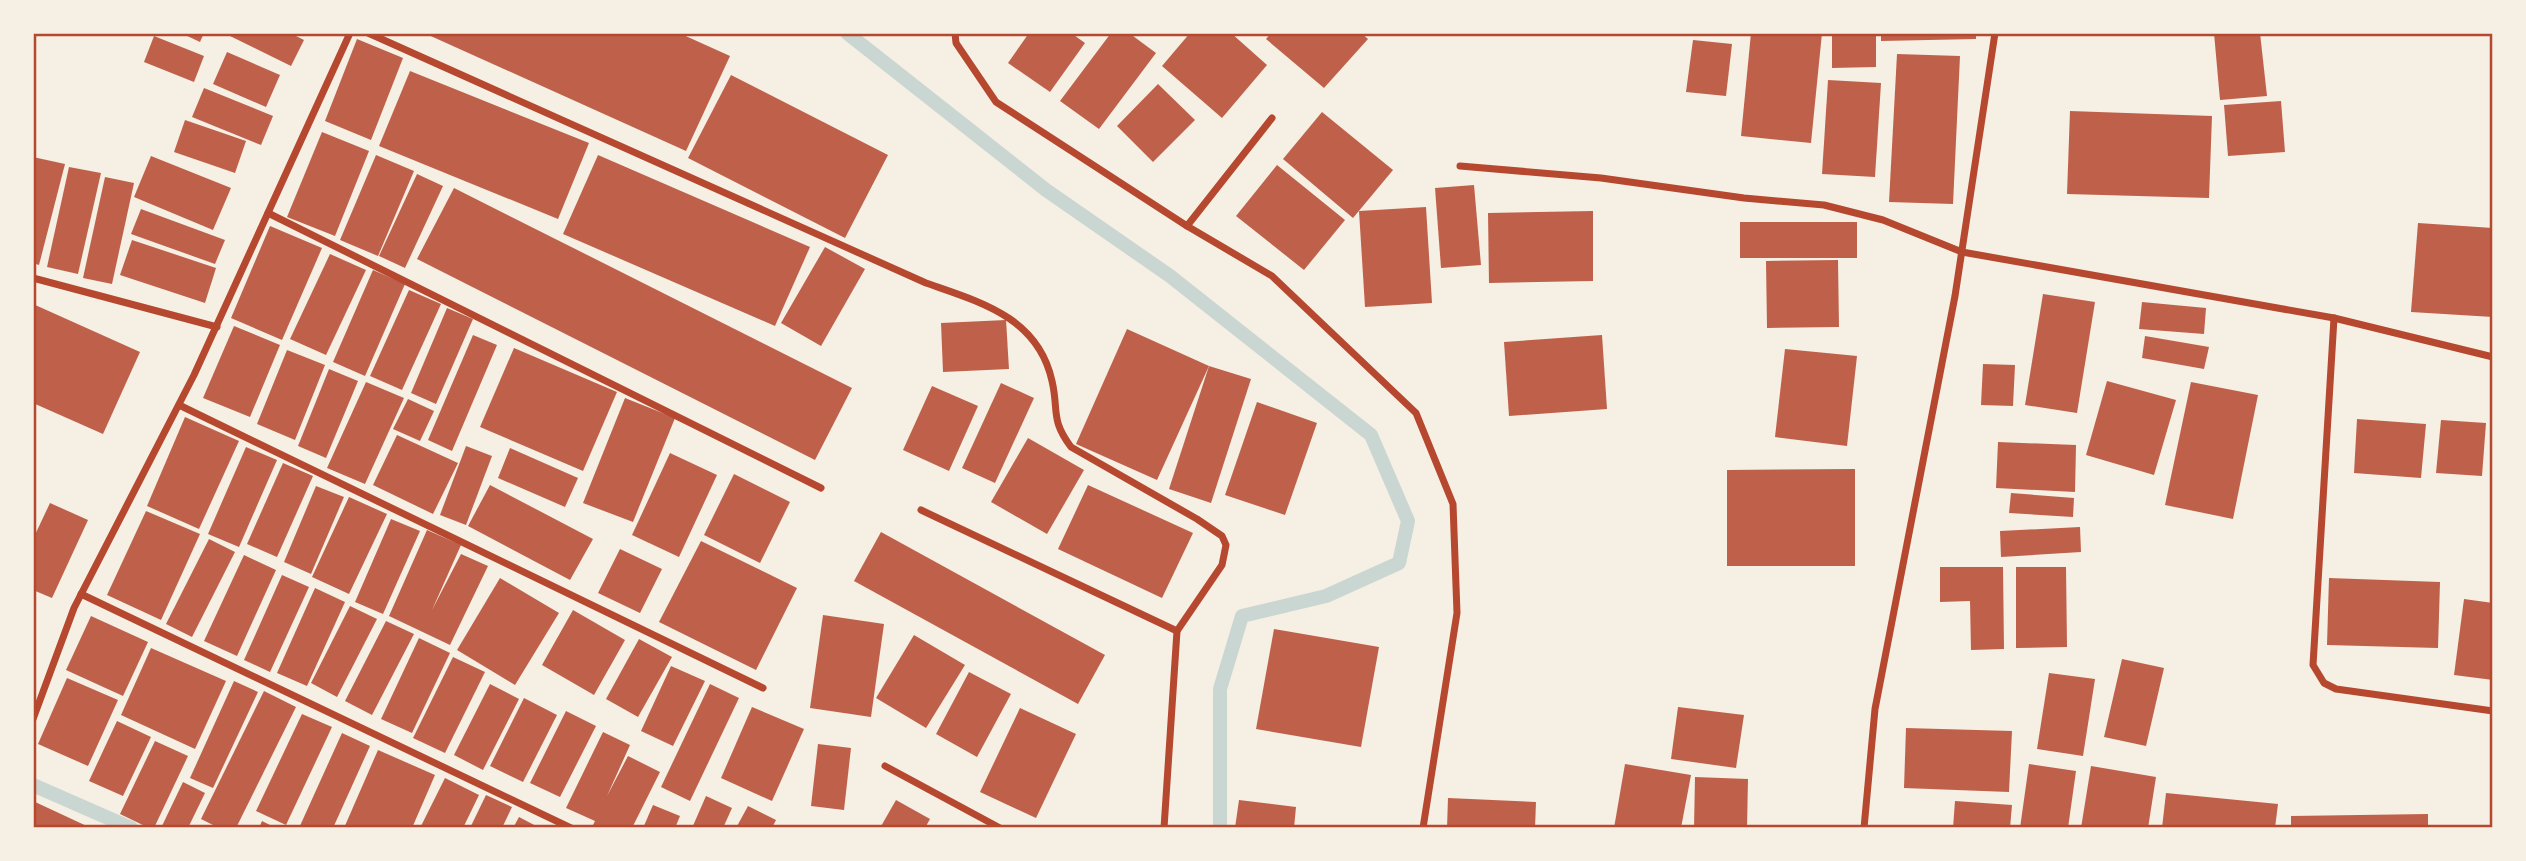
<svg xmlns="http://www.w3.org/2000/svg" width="2526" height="861" viewBox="0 0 2526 861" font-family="Raleway,sans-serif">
<rect width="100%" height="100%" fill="#f6efe4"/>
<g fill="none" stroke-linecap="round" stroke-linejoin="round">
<g stroke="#c9d6d2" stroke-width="14">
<path d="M847 33 1046 190 1170 276 1371 435 1408 521 1399 563 1326 596 1242 616 1220 689V828"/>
<path d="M33 785 131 828"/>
</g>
</g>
<g fill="#bf614a">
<path d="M181 33H204L200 42Z"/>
<path d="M232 33H290L304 40 291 66 230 36Z"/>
<path d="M424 33H679L730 56 686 151Z"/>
<path d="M1029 33H1071L1085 43 1050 92 1008 63Z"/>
<path d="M1111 33H1129L1156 53 1099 129 1060 101Z"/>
<path d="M1190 33H1231L1267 65 1222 118 1162 66Z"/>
<path d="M1271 33H1361L1368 39 1324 88 1266 39Z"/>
<path d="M1751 33H1822L1811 143 1741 136Z"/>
<path d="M1832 33H1876V67L1832 68Z"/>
<path d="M1881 33H1976V39L1881 41Z"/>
<path d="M2214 33H2260L2267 96 2220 100Z"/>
<path d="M154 36 204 56 194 82 144 62Z"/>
<path d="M357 39 403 58 371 140 325 121Z"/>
<path d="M1693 40 1732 44 1726 96 1686 92Z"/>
<path d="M227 52 280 75 266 107 213 84Z"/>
<path d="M1897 54 1960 56 1953 204 1889 202Z"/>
<path d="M410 71 589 143 558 219 379 146Z"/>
<path d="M731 75 888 155 845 238 688 158Z"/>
<path d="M1828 80 1881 83 1875 177 1822 174Z"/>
<path d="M1158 84 1195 120 1153 162 1117 126Z"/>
<path d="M204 88 273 116 261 145 192 117Z"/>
<path d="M2281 101 2285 152 2228 156 2224 105Z"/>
<path d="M2070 111 2212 116 2209 198 2067 194Z"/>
<path d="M1322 112 1393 170 1353 218 1283 159Z"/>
<path d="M185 120 246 141 235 173 174 152Z"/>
<path d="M322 132 369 151 335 236 287 217Z"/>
<path d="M376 155 414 171 378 256 340 240Z"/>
<path d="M598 155 810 247 775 326 563 234Z"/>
<path d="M151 156 231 188 213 230 134 197Z"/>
<path d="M33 157 65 164 39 265 33 263Z"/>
<path d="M1277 165 1345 220 1304 270 1236 216Z"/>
<path d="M69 167 101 173 78 274 47 267Z"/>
<path d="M417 174 443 186 405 268 379 256Z"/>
<path d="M105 177 134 183 112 284 83 278Z"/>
<path d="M1474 185 1481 265 1441 268 1435 188Z"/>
<path d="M454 188 852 388 815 460 417 259Z"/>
<path d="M1426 207 1432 303 1365 307 1359 211Z"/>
<path d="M141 209 225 240 215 264 131 234Z"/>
<path d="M1593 211V281L1489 283 1488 213Z"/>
<rect x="1740" y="222" width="117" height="36"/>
<path d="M2418 223 2493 228V317L2411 312Z"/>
<path d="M270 226 322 248 282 340 231 318Z"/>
<path d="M132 240 216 268 205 303 120 275Z"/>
<path d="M825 247 865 269 821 346 781 323Z"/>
<path d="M330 254 366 270 326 355 290 339Z"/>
<path d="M1838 260 1839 327 1767 328 1766 261Z"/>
<path d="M373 270 405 284 365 376 333 362Z"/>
<path d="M409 290 441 304 402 390 370 376Z"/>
<path d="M2043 294 2095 302 2077 413 2025 405Z"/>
<path d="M2142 302 2206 308 2204 334 2139 329Z"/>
<path d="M33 304 140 352 103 434 33 403Z"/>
<path d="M447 308 473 319 436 404 411 393Z"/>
<path d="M1006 320 1009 369 943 372 941 323Z"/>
<path d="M234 326 280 345 250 417 203 398Z"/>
<path d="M1127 329 1209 366 1157 480 1076 444Z"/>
<path d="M473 335 497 345 452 451 428 440Z"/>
<path d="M1602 335 1607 409 1509 416 1504 342Z"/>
<path d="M2145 336 2209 347 2204 369 2142 358Z"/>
<path d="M514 348 617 392 583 471 480 427Z"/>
<path d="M1785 349 1857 356 1847 446 1775 437Z"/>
<path d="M287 350 325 365 295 440 257 424Z"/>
<path d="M1983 364 2015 365 2013 406 1981 405Z"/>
<path d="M1209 366 1251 379 1211 503 1169 489Z"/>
<path d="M329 369 358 381 326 458 298 446Z"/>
<path d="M2107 381 2176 400 2154 475 2086 455Z"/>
<path d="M366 382 404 398 365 484 327 468Z"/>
<path d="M2191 382 2258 395 2233 519 2165 505Z"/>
<path d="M1001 383 1034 398 995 483 962 468Z"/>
<path d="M932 386 978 406 949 471 903 450Z"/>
<path d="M625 398 675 418 633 522 583 503Z"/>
<path d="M408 399 434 411 420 441 393 429Z"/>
<path d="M1257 402 1317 423 1285 515 1225 495Z"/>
<path d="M185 417 239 441 199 529 147 506Z"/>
<path d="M2357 419 2426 424 2421 478 2354 473Z"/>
<path d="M2441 420 2486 423 2482 476 2436 473Z"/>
<path d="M397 435 458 463 433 514 373 485Z"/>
<path d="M1028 438 1084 470 1047 534 991 502Z"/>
<path d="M1998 442 2076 445 2075 492 1996 488Z"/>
<path d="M466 446 492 456 466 525 440 515Z"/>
<path d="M246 447 277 460 239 547 208 534Z"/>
<path d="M510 448 578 478 565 507 498 478Z"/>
<path d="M670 453 717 475 679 557 632 535Z"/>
<path d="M283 463 313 476 277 557 247 544Z"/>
<path d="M1855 469V566H1727V470Z"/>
<path d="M734 474 790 502 760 563 704 535Z"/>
<path d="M490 485 593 539 570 580 468 526Z"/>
<path d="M1088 485 1193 533 1162 598 1058 549Z"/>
<path d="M316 486 344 497 311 574 284 562Z"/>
<path d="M2011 493 2074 498 2073 517 2009 513Z"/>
<path d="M349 497 387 514 349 594 312 577Z"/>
<path d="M50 503 88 520 52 598 33 590V539Z"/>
<path d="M146 511 200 534 161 620 107 595Z"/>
<path d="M391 519 420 531 383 614 355 602Z"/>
<path d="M2080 527 2081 552 2001 557 2000 531Z"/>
<path d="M427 530 461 545 432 610 461 554 488 566 450 645 389 616Z"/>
<path d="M881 532 1105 655 1078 704 854 581Z"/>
<path d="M209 539 235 552 192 637 166 624Z"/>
<path d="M701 541 797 588 756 670 659 622Z"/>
<path d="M620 549 662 569 640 613 598 593Z"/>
<path d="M244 555 276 570 237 656 204 641Z"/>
<path d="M1940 567H2003L2004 649 1971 650 1970 601 1940 602Z"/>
<path d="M2016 567H2066L2067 647 2016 648Z"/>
<path d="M282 575 309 587 270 672 244 660Z"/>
<path d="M500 578 559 613 515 685 457 650Z"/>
<path d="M2329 578 2440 582 2438 648 2327 645Z"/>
<path d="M315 588 345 602 307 686 277 673Z"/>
<path d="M2464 599 2493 603V680L2454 675Z"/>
<path d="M350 606 377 619 337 697 311 683Z"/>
<path d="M573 610 625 640 594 695 542 665Z"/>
<path d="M823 615 884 624 871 717 810 708Z"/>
<path d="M91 616 148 642 123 696 66 670Z"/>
<path d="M386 621 414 634 372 715 345 701Z"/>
<path d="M1274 629 1379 647 1361 747 1256 729Z"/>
<path d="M914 635 965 665 926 728 876 698Z"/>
<path d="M419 638 450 653 412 733 381 719Z"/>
<path d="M639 639 672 657 638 717 606 699Z"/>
<path d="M151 648 226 681 195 749 121 715Z"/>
<path d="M453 657 485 672 445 753 413 738Z"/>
<path d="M2122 659 2164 668 2146 746 2104 737Z"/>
<path d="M671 666 705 681 673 746 641 731Z"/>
<path d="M969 672 1011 694 977 757 936 734Z"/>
<path d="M2049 673 2095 679 2083 756 2037 749Z"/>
<path d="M67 678 118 700 88 766 38 744Z"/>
<path d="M234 681 258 692 213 788 190 778Z"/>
<path d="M490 684 519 699 483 770 454 755Z"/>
<path d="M710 684 739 698 690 801 661 787Z"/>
<path d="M264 691 296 707 236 828H219L201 819Z"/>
<path d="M524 698 557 715 523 782 490 766Z"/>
<path d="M752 707 804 729 772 801 721 778Z"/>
<path d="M1678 707 1744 715 1736 768 1671 759Z"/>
<path d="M1020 708 1076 734 1036 818 980 792Z"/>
<path d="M566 711 596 726 560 797 530 783Z"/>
<path d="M302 714 332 727 286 825 256 811Z"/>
<path d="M117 721 151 737 123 796 89 781Z"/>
<path d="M1906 728 2012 731 2009 792 1904 788Z"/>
<path d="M603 732 630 745 607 796 628 756 660 772 632 828H600L593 825 595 821 566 808Z"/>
<path d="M342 733 370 746 333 828H299Z"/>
<path d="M155 741 188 756 154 828H149L120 814Z"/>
<path d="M818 744 851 748 844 810 811 806Z"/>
<path d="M378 750 435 775 412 828H344Z"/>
<path d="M1625 764 1691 775 1681 828H1614Z"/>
<path d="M2029 764 2076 771 2068 828H2020Z"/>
<path d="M2091 766 2156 777 2148 828H2081Z"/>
<path d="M1695 777 1748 779 1747 828H1694Z"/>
<path d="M445 778 479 795 463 828H420Z"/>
<path d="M183 782 205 793 188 828H161Z"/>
<path d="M2166 793 2278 804 2275 828H2162Z"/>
<path d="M486 795 512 807 502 828H470Z"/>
<path d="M706 796 732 808 723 828H692Z"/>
<path d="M1448 798 1536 802 1535 828H1447Z"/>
<path d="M896 800 930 819 925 828H880Z"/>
<path d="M1239 800 1296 807 1294 828H1235Z"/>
<path d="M33 801 91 828H33Z"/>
<path d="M1955 801 2012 805 2010 828H1953Z"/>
<path d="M653 805 680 816 675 828H643Z"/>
<path d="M748 806 776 820 772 828H736Z"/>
<path d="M2428 814V828H2291V816Z"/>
<path d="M519 817 540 828H513Z"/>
<path d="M262 821 276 828H259Z"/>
</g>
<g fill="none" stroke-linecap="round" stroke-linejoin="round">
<g stroke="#b5482f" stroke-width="7">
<path d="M368 33 926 283C980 302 1038 317 1052 381 1059 411 1050 419 1071 447L1197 519 1222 536 1226 545 1222 565 1177 631 1164 828"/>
<path d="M955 33 956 43 996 102 1187 226"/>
<path d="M1272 118 1187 226 1272 276 1416 413 1453 504 1457 613 1423 828"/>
<path d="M1460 166 1601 178 1744 198 1824 205 1883 220 1962 252 2334 318 2493 357"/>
<path d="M268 213 821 488"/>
<path d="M33 278 217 327"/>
<path d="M2334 318 2313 665 2324 683 2336 689 2493 711"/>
<path d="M179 405 763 688"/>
<path d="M921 510 1177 631"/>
<path d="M81 594 571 828"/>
<path d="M33 719 74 608 194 375 350 33"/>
<path d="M885 766 1000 828"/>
<path d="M1864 828 1875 709 1955 296 1995 33"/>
</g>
</g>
<rect width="2526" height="861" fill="none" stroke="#f6efe4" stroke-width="70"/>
<rect x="35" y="35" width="2456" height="791" fill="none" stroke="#b5482f" stroke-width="2.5"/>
</svg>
